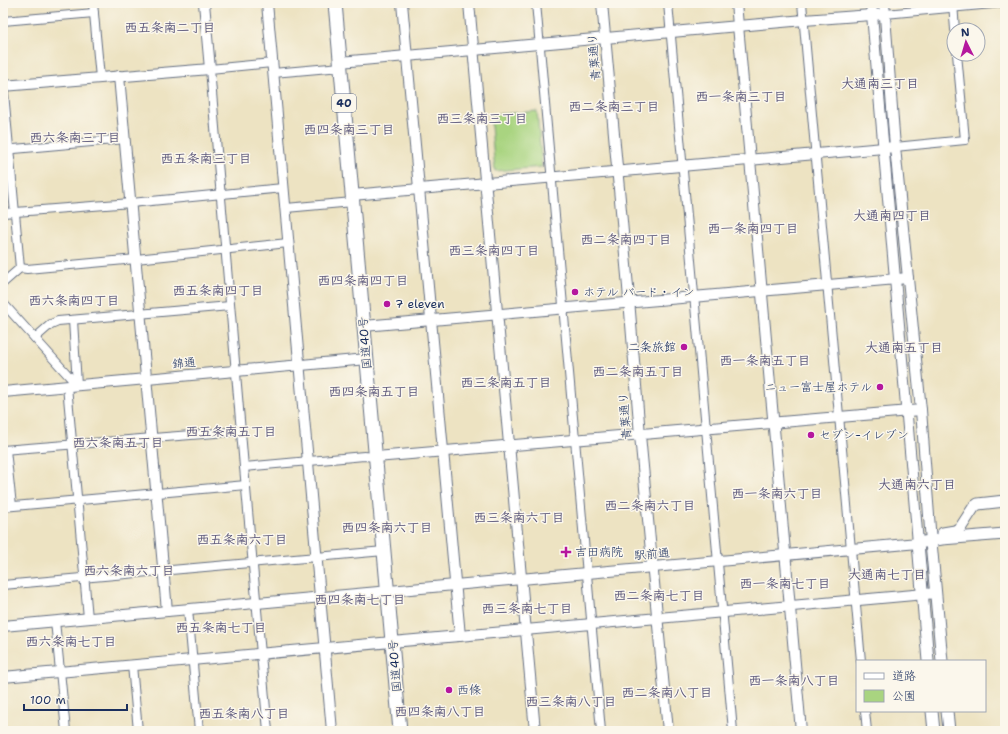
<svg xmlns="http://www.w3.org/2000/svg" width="1008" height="734" viewBox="0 0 1008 734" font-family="'Shantell Sans','Klee One',sans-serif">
<rect width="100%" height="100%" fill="#fbf7ec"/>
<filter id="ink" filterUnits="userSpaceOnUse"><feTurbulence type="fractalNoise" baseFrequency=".025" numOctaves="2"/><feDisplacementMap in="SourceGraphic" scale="8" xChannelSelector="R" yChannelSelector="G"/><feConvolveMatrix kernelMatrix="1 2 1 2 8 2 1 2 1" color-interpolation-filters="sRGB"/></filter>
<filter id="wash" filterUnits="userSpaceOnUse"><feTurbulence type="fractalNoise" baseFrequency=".012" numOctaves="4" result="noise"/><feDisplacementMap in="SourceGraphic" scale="16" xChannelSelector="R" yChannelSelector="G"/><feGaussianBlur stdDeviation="0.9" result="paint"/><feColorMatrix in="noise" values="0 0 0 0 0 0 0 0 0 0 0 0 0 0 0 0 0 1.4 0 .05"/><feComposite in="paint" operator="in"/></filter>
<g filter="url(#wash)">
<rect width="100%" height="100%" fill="#ede3c2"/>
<g fill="#a9d480" stroke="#62826f">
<path d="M537 111 542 167 495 171 490 115Z"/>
<path d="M3 454 8 499 5 502H3Z"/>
</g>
</g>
<g filter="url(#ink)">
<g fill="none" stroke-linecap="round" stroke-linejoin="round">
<g stroke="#646e81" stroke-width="10">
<g id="minor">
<path d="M93 3 100 78"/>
<path d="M536 3 601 731"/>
<path d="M668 3 733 731"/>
<path d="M802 3 861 661"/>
<path d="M953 3 955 30"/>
<path d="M885 14 1003 3"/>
<path d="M3 21 94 13"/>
<path d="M273 73 341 67"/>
<path d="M3 82 20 268"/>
<path d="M895 147 965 140 957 54"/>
<path d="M3 150 125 139"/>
<path d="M286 208 353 202"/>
<path d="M3 213 131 203 283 188"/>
<path d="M3 283 20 268 27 269 136 259 288 243"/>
<path d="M3 303 77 385"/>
<path d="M73 320 77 385"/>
<path d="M35 338 51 324 58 321 230 306"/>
<path d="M67 386 88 618"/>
<path d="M3 450 241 431"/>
<path d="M6 450 12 506"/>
<path d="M244 467 364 456 376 457"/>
<path d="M3 507 246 485"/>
<path d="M3 585 384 551"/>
<path d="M188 609 199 731"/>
<path d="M55 621 66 731"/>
<path d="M132 665 138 731"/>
<path d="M865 711 867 731"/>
<path d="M268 731 244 467 210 69 272 63"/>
</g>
</g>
<g stroke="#646e81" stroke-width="12">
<g id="tertiary">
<path d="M267 3 332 731"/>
<path d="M402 3 460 636"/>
<path d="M469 3 535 731"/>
<path d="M602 3 628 287 640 435 668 731"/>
<path d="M736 3 801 731"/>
<path d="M884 3 895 147 921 410 931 542"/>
<path d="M340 62 804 20 885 14"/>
<path d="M119 76 167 611"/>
<path d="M3 86 210 69 204 3"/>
<path d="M352 195 895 147"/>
<path d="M364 326 908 278"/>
<path d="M3 392 367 359"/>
<path d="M376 457 921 410"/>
<path d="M3 626 918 543 871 3"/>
<path d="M3 677 936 593"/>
</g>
</g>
<g stroke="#646e81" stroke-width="13">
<g id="secondary">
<path d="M943 533 955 531 961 527 974 507 978 504 1005 501"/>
<path d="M931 542 942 661"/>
<path d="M928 661 918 543 942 539 1005 534"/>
<path d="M932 711 934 731"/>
<path d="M947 711 949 731"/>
</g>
</g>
<g stroke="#646e81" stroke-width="15">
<path id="trunk" d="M335 3 400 731"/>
</g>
<use href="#minor" stroke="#fff" stroke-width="8"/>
<use href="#tertiary" stroke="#fff" stroke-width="10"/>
<use href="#secondary" stroke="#fff" stroke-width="11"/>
<use href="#trunk" stroke="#fff" stroke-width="13"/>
</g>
</g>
<g fill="#b5179e" stroke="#fbf7ec" stroke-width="1.5">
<circle cx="575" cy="292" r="4"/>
<circle cx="387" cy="304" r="4"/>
<circle cx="684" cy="347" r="4"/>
<circle cx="880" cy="387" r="4"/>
<circle cx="811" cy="435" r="4"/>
<path d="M564 546h4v4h4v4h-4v4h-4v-4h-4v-4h4z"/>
<circle cx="449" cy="690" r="4"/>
</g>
<g text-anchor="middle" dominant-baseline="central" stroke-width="3" stroke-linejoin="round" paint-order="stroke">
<rect fill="#fbf7ec" stroke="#5e6b89" stroke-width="1" x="332" y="94" width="24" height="18" rx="3"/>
<g font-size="11" font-weight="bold" fill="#1b2f5e">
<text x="344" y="103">40</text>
</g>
<g font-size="12" fill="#1b2f5e" stroke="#fbf7ec">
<text transform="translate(594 57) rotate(-95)">青葉通り</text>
<text transform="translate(365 343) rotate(-95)">国道40号</text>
<text transform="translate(184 363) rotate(-5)">錦通</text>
<text transform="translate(625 416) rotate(-95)">青葉通り</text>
<text transform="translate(652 554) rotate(-5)">駅前通</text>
<text transform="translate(395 666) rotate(-95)">国道40号</text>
</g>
<g font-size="12" fill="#1b2f5e" stroke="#fbf7ec" text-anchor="start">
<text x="583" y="292">ホテル バード・イン</text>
<text x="395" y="304">7 eleven</text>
<text x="676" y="347" text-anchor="end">二条旅館</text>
<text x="872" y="387" text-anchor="end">ニュー富士屋ホテル</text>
<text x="819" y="435">セブン-イレブン</text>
<text x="575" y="552">吉田病院</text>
<text x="457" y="690">西條</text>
</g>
<g font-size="13" font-weight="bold" fill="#5a567a" stroke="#fbf7ec">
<text x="170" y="27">西五条南二丁目</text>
<text x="880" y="83">大通南三丁目</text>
<text x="741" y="96">西一条南三丁目</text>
<text x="614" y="106">西二条南三丁目</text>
<text x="482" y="118">西三条南三丁目</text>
<text x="349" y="129">西四条南三丁目</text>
<text x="75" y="137">西六条南三丁目</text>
<text x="206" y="158">西五条南三丁目</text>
<text x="892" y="215">大通南四丁目</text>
<text x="753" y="228">西一条南四丁目</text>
<text x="626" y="239">西二条南四丁目</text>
<text x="494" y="250">西三条南四丁目</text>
<text x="363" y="280">西四条南四丁目</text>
<text x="218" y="290">西五条南四丁目</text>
<text x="74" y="300">西六条南四丁目</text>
<text x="904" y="347">大通南五丁目</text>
<text x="765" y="360">西一条南五丁目</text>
<text x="638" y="371">西二条南五丁目</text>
<text x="506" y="382">西三条南五丁目</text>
<text x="374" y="391">西四条南五丁目</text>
<text x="231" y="431">西五条南五丁目</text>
<text x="118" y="442">西六条南五丁目</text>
<text x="917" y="484">大通南六丁目</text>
<text x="777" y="493">西一条南六丁目</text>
<text x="650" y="505">西二条南六丁目</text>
<text x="519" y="517">西三条南六丁目</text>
<text x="387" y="527">西四条南六丁目</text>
<text x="242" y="539">西五条南六丁目</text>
<text x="129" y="570">西六条南六丁目</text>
<text x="887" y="574">大通南七丁目</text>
<text x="785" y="583">西一条南七丁目</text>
<text x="659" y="595">西二条南七丁目</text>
<text x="360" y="599">西四条南七丁目</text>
<text x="527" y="608">西三条南七丁目</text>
<text x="221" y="627">西五条南七丁目</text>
<text x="71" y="641">西六条南七丁目</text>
<text x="794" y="680">西一条南八丁目</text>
<text x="667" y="692">西二条南八丁目</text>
<text x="571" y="701">西三条南八丁目</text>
<text x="440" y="711">西四条南八丁目</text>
<text x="244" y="713">西五条南八丁目</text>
</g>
</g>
<rect width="1008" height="734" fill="none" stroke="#fbf7ec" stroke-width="16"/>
<rect x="856" y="660" width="130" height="52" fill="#fbf7ec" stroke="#a1a7b3"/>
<rect x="864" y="673" width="20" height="6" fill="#ffffff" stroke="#a1a7b3"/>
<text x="892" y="680" font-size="12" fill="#1b2f5e">道路</text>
<rect x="864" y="690" width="20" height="12" fill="#a9d480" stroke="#a1a7b3"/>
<text x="892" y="700" font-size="12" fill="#1b2f5e">公園</text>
<g transform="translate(966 42) rotate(355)"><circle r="19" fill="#fbf7ec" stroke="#a1a7b3"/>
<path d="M0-3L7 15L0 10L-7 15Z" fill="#b5179e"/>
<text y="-6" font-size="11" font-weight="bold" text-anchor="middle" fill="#1b2f5e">N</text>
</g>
<path d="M24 704v6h103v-6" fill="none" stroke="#1b2f5e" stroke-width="2"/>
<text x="30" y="704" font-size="12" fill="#1b2f5e" stroke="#fbf7ec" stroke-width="3" paint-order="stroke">100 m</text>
</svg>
